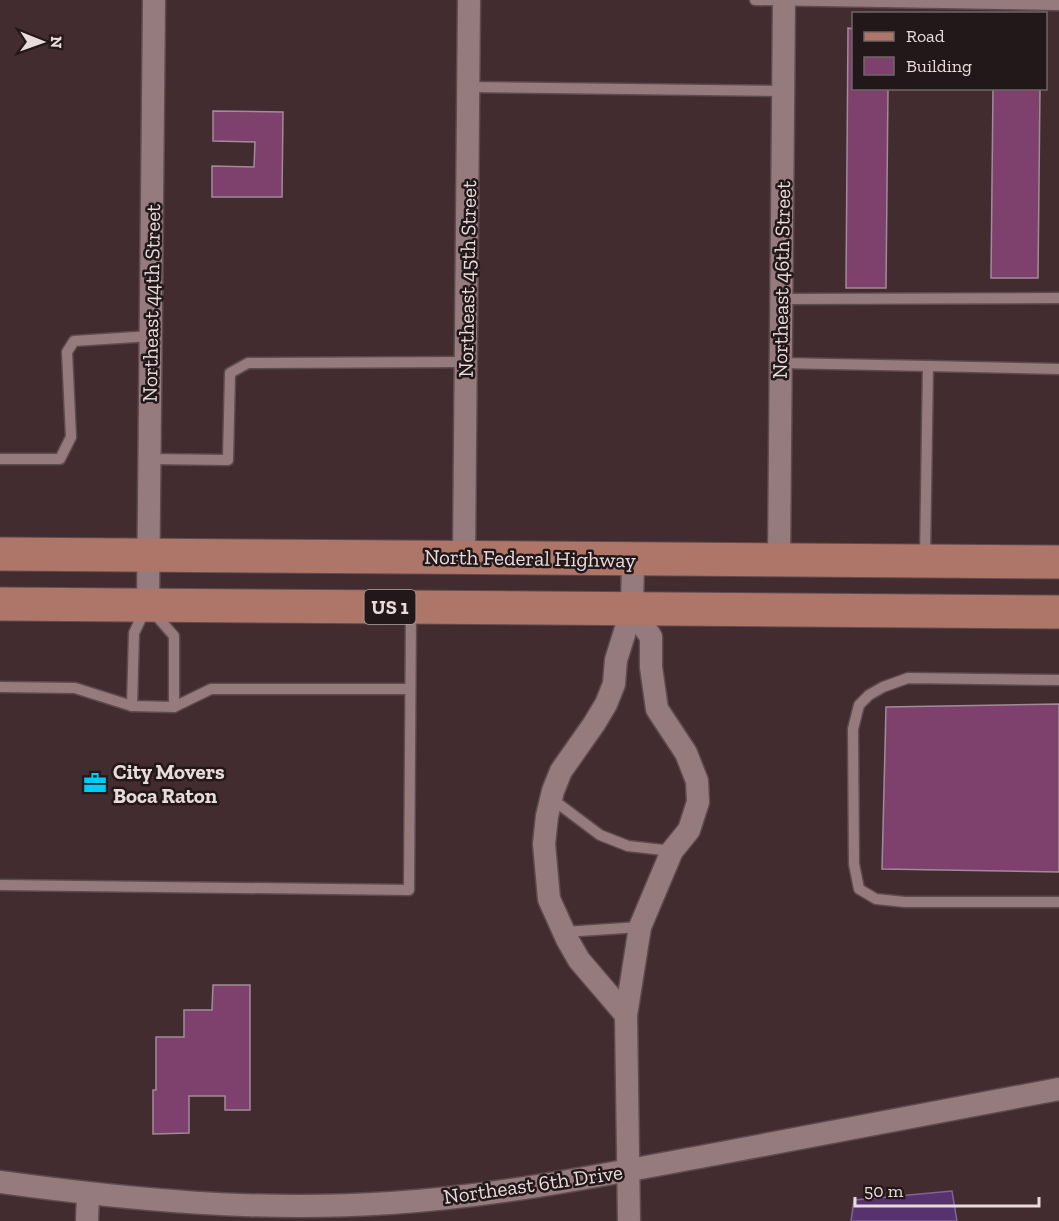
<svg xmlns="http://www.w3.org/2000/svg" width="1059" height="1221" viewBox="0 0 1059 1221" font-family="'Zilla Slab',serif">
<rect width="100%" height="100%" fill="#422c30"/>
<path fill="#56336f" stroke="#826590" stroke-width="1.5" d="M952 1191 957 1221H851L854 1200Z"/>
<g fill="#7e406c" stroke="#a18b99" stroke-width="1.5">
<path d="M848 28 854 29V88H888L886 288H846Z"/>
<path d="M993 88H1040L1038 278H991Z"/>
<path d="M213 111 283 112 282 197H212V166L254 167 255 142 213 141Z"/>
<path d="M1059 704V872L882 869 886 707Z"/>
<path d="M213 985H250V1110H225V1096H189V1133L153 1134V1090H156V1037H184V1010H212Z"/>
</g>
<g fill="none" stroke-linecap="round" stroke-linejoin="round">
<g stroke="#5e4b4f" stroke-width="13">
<g id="service">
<path d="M755 0 1059 5"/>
<path d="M468 87 783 91"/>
<path d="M781 299 1059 298"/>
<path d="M780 363 928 366 925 557"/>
<path d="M928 366 1059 369"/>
<path d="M0 459H60L71 437 67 352 74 341 151 336"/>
<path d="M150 459 228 460 230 373 248 363 466 362"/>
<path d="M154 613 174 636V707"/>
<path d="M1059 680 908 678 883 687 869 695 859 705 853 729 854 864 859 889 876 899 905 902H1059"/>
<path d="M0 687 75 688 132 706 174 707 211 689H410"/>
<path d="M132 706 134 633 145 610"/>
<path d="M552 799 600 835 628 846 672 851"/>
<path d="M0 885 409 890 411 612"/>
<path d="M564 932 640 927"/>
</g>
</g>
<g stroke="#5e4b4f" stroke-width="25">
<g id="minor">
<path d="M464 557 469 0"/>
<path d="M779 561 784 0"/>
<path d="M148 605 154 0"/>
<path d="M626 1015 579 960 567 939 549 899 544 844 547 816 553 791 561 771 594 724 606 704 614 684 616 660 632 609 633 559"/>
<path d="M0 1182C130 1200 260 1212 391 1203 500 1196 608 1174 716 1154 830 1132 944 1110 1059 1089"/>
<path d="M87 1221 88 1194"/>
<path d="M629 1221 626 1015 640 927 672 851 689 830 698 802 697 781 686 753 657 709 651 667V637L632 609"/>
</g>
</g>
<g stroke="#5e4b4f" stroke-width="35">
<g id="primary">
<path d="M0 554 1059 562"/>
<path d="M0 604 1059 612"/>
</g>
</g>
<use href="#service" stroke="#957a7e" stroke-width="10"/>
<use href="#minor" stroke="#957a7e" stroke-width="22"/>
<use href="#primary" stroke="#ae7569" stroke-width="33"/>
</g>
<defs>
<g id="office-bare" transform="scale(1.8)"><path d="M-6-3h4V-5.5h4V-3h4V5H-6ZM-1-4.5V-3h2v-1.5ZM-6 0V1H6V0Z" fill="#00cbf9" stroke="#221819" stroke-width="2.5" paint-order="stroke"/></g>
</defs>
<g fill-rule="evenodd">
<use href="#office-bare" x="95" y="783"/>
</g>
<g text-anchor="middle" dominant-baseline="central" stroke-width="5" stroke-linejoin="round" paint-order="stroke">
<rect fill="#221819" stroke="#ada0a2" stroke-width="1.5" x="364.5" y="590" width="51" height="34" rx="4.5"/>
<g font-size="20" font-weight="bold" fill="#e9dadc">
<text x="390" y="607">US 1</text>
</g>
<g font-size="21" fill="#e9dadc" stroke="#221819">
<text transform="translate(467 279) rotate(-89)">Northeast 45th Street</text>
<text transform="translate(781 280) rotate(-89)">Northeast 46th Street</text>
<text transform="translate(151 303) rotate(-89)">Northeast 44th Street</text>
<text transform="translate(530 558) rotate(1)">North Federal Highway</text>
<text transform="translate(533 1184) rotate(-8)">Northeast 6th Drive</text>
</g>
<g font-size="21" font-weight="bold" fill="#e9dadc" stroke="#221819" text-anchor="start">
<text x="113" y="771">City Movers<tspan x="113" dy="24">Boca Raton</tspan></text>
</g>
</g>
<rect x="852" y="12" width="195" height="78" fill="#221819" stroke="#726667" stroke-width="1.5"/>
<rect x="864" y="32" width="30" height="9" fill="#ae7569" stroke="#726667" stroke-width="1.5"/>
<text x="906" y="42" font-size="18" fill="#e9dadc">Road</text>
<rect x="864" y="57" width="30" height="18" fill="#7e406c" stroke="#726667" stroke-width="1.5"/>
<text x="906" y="72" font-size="18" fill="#e9dadc">Building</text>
<g transform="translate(42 42) rotate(91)" stroke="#221819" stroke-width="4.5" paint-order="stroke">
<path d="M0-4.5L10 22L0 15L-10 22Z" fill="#e9dadc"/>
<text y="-9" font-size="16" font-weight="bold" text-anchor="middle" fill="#e9dadc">N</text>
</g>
<path d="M855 1197v9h184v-9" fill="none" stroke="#e9dadc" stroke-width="3"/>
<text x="864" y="1197" font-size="18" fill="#e9dadc" stroke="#221819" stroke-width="4.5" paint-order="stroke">50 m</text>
</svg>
